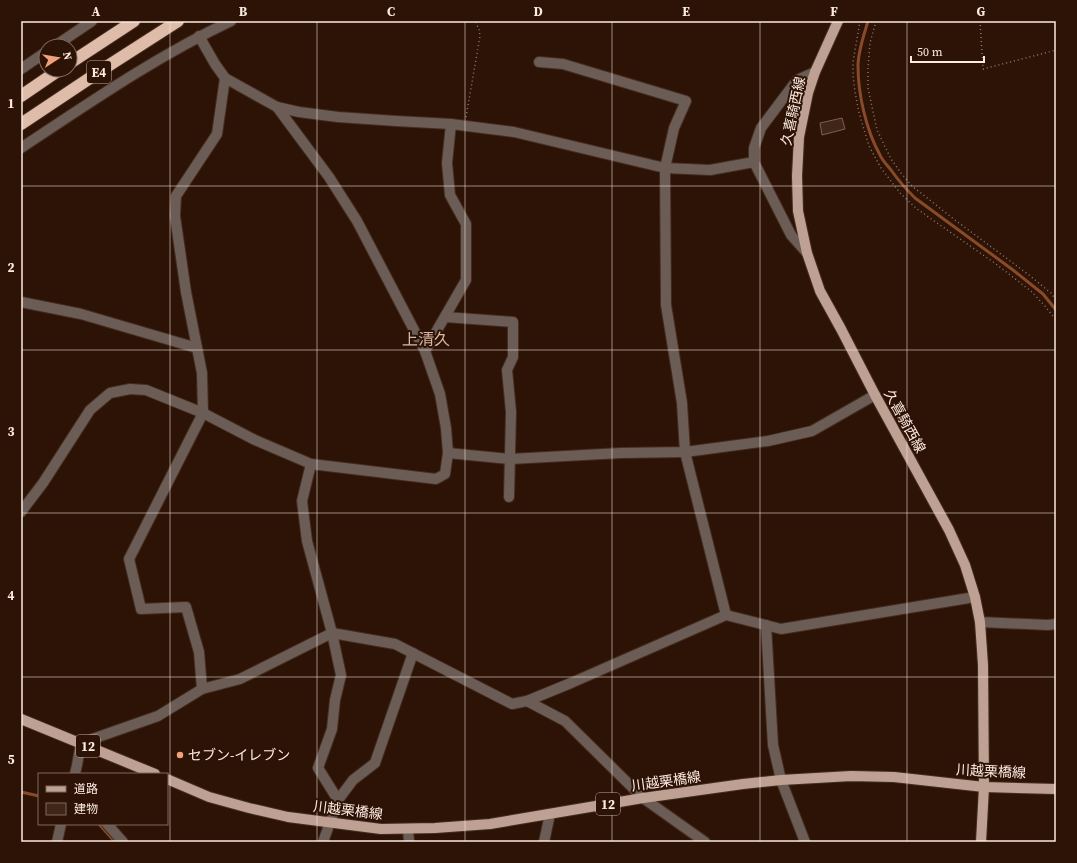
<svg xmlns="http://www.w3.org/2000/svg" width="1077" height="863" viewBox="0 0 1077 863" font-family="'Source Serif 4','Noto Sans JP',serif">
<rect width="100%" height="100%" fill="#2c1306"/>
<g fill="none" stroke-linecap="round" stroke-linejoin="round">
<g stroke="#894a29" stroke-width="3">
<path d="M868 21C864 35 858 51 858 66 858 94 866 130 880 155 882 160 887 165 891 170 898 180 906 189 915 198L1013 270 1043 294 1056 310"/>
<path d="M21 792 39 796"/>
<path d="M99 824 115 842"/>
</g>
</g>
<path fill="#412618" stroke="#7e5f50" d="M842 118 845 129 822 135 820 123Z"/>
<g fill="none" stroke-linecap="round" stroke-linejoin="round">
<g stroke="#452d20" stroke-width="12">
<g id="minor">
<path d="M199 36 215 64 225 78 277 107 299 112 338 117 396 121 451 124 514 132 665 168 710 170 754 162"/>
<path d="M55 46 92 21"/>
<path d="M539 62 563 64 686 101 674 128 665 168 666 305 682 403 685 452 726 615"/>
<path d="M21 69 46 52"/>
<path d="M277 107 329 177 357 221 425 351"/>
<path d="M21 148C89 103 157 56 231 21"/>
<path d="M807 253 791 235 754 162V148L761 128 797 80 815 72"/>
<path d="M21 302 81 314 197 348"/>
<path d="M445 317 513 322V357L507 370 511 412 509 497"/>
<path d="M448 453 510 459 621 453 685 452 768 441 812 431 875 395"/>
<path d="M311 464 302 501 307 541 332 633 341 675 335 700 332 729 318 768 338 800 323 842"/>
<path d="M21 512 43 483 90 410 110 393 130 389 146 390 203 413 255 440 311 464 436 479 445 474 448 453 446 428 440 394 425 351 466 280V224L450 195 447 163 451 124"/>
<path d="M980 622 1048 625 1056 624"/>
<path d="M766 625 773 745 781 780 805 842"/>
<path d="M202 689 199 652 186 607 141 609 129 559 203 413 202 373 186 292 175 216 176 196 217 134 225 78"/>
<path d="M527 701 565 721 643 798 705 842"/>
<path d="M75 774 77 765 81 743 158 716 202 689 240 679 332 633 395 644 512 704 527 701 571 683 726 615 781 629 975 597"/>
<path d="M338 800 353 780 375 763 413 653"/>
<path d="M107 824 123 842"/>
<path d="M408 829 409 842"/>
<path d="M57 842 61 824"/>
<path d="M544 842 550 814"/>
</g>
</g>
<g stroke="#452d20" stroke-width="12">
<g id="major">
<path d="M838 21 815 72 808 93 799 137 797 176 798 211 807 253 820 291 841 329 875 395 949 530 965 565 975 597 980 622 983 665 984 787 981 842"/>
<path d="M21 719 155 774"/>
<path d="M167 779 209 797 249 808 288 817 381 829 435 828 490 824 643 798 743 784 781 780 851 776 894 777 984 787 1056 789"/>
</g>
</g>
<g stroke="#452d20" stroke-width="14">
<g id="highway">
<path d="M70 63 134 21"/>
<path d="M21 96 59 70"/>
<path d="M21 124 111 64 178 21"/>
</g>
</g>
<g stroke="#8d776c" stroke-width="1.5" stroke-dasharray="1 3" stroke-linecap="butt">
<path d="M860 21 853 62V75L855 92 859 113 869 146 881 168 900 193 917 209 996 264 1032 292 1044 305 1056 320"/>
<path d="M876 21 870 43 868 69V88L877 130 891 159 901 173 912 186 955 220 1029 275 1051 293 1056 300"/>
<path d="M980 21 983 69 1056 50"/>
<path d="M466 117 480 36 479 29 475 21"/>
</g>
<use href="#minor" stroke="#6b5d56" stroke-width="10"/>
<use href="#major" stroke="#bea192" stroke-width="10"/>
<use href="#highway" stroke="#dfbcaa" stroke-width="12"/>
</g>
<path fill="none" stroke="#fdeae1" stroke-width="1" stroke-opacity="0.55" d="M170 21V842M317 21V842M465 21V842M612 21V842M760 21V842M907 21V842M21 186H1056M21 350H1056M21 513H1056M21 677H1056"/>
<circle fill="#f0a27a" stroke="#2c1306" stroke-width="1.5" cx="180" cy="755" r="4"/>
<g text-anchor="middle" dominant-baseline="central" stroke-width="4" stroke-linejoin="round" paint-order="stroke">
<g fill="#2c1306" stroke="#beaa9f" stroke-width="1">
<rect x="87" y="61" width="24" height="22" rx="3"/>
<rect x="76" y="735" width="24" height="22" rx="3"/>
<rect x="596" y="793" width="24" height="22" rx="3"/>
</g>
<g font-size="13" font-weight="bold" fill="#fdeae1">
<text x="99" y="72">E4</text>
<text x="88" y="746">12</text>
<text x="608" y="804">12</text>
</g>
<g font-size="14" fill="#fdeae1" stroke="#2c1306">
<text transform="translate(793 111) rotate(-78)">久喜騎西線</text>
<text transform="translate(905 421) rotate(61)">久喜騎西線</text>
<text transform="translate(991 771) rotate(3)">川越栗橋線</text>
<text transform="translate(666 781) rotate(-8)">川越栗橋線</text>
<text transform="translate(348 810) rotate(7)">川越栗橋線</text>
</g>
<g font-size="14" fill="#fdeae1" stroke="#2c1306" text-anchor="start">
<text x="188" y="755">セブン-イレブン</text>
</g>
<g font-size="16" fill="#dab6a5" stroke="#2c1306">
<text x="426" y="339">上清久</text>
</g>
</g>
<rect width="1077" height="863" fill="none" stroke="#2c1306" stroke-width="44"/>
<rect x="38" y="773" width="130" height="52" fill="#2c1306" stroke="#80695e"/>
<rect x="46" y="786" width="20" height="6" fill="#bea192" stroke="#80695e"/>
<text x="74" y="793" font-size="12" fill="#fdeae1">道路</text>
<rect x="46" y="803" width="20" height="12" fill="#412618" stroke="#80695e"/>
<text x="74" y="813" font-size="12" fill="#fdeae1">建物</text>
<g transform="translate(58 58) rotate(78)"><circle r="19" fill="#2c1306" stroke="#80695e"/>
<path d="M0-3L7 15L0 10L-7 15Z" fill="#f0a27a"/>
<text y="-6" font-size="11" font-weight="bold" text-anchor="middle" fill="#fdeae1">N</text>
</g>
<path d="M911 56v6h73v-6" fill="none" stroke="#fdeae1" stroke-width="2"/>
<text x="917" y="56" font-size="12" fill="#fdeae1" stroke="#2c1306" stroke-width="3" paint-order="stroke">50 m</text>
<rect x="22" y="22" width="1033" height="819" fill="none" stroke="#fdeae1" stroke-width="1.5"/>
<g font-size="13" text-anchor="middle" font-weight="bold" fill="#fdeae1">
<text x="96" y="16">A</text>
<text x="243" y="16">B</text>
<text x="391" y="16">C</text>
<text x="538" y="16">D</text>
<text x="686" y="16">E</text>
<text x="834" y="16">F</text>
<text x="981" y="16">G</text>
<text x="11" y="108">1</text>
<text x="11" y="272">2</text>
<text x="11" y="436">3</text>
<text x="11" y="600">4</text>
<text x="11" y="764">5</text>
</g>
</svg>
